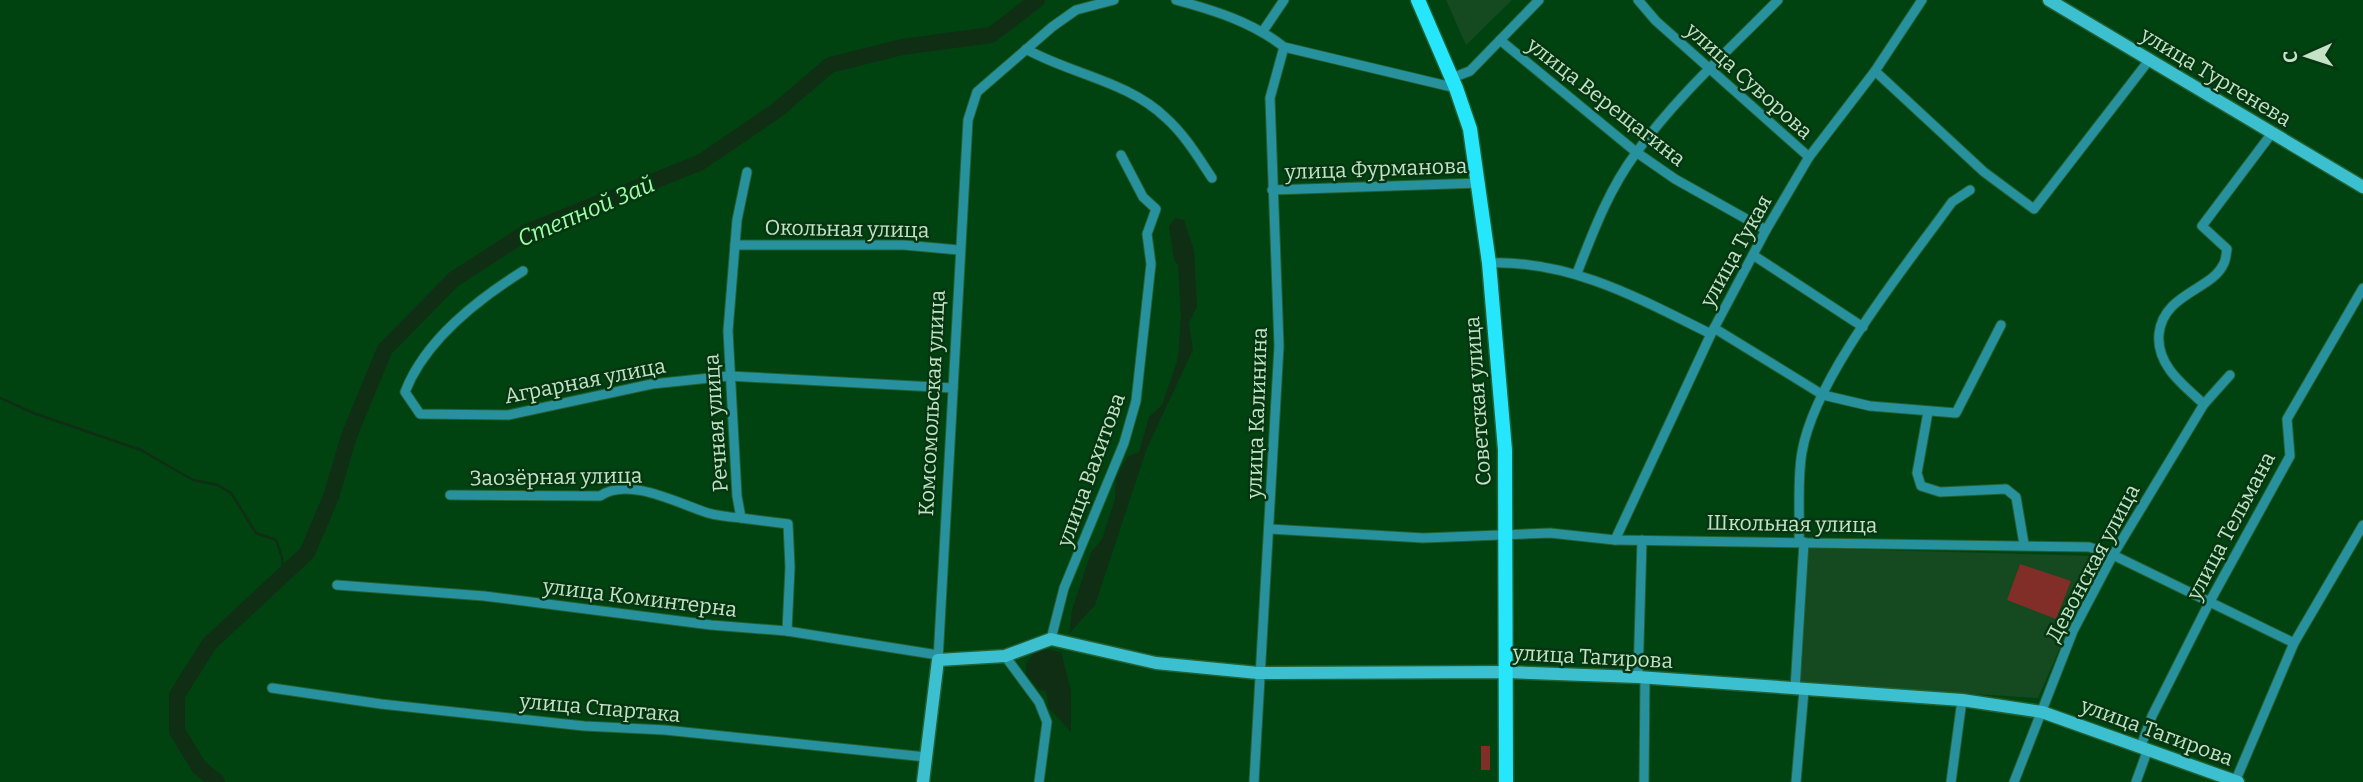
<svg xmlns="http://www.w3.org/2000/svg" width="2363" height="782" viewBox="0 0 2363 782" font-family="Bitter,serif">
<rect width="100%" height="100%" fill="#004311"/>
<g fill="#15491f">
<path d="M1446 0H1512L1466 45Z"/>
<path d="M1807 548 2092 556 2099 558 2038 698 1799 683Z"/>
</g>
<g fill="#812d28">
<path d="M2020 564 2071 581 2056 619 2007 600Z"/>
<rect x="1481" y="746" width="9" height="24"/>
</g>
<g fill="#102e14">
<path d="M1175 218 1184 220 1194 250 1197 307 1189 323 1193 350 1147 448 1095 605 1069 634 1072 610 1091 552 1102 539 1115 499 1116 478 1127 457 1139 452 1149 417 1162 405 1178 358 1181 317 1178 265 1174 260 1169 226Z"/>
<path d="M1039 648 1061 652 1071 690V732L1049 708 1046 691 1039 690 1026 674V663Z"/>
</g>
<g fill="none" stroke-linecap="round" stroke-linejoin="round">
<path stroke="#102e14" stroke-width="2.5" d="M0 398 36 414 141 450 193 480 218 485 231 493 256 533 276 540 282 557 284 578"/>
<path stroke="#102e14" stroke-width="16" d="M217 782 199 767 177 731V695L210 643 307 553 331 497 349 436 385 349 454 279 527 232 701 162 776 111 830 65 902 47 991 35 1037 0"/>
<g stroke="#236032" stroke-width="11">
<g id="street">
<path d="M1176 0C1216 11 1252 22 1284 47L1456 88"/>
<path d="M1638 0 1656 21 1809 157"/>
<path d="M1263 31 1284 0"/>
<path d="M1500 40 1636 152 1675 179 1766 230"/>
<path d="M1026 49C1070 74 1128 81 1166 118 1185 135 1198 157 1212 178"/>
<path d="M1875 71 1984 172 2034 209 2150 59"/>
<path d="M1452 78 1470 71 1539 0"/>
<path d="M747 172 737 220 728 331 737 496 741 518 788 524 790 567 787 631"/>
<path d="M1272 190 1480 183"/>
<path d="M735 245H904L959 250"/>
<path d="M1753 255 1863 327"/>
<path d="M1489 263C1571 260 1640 299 1711 334"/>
<path d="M523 271C477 300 425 340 405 392L420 414 508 415 652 384 729 376 953 388"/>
<path d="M1577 273C1593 232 1609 189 1636 153 1676 97 1730 49 1778 0"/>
<path d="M1714 328 1823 395 1870 406 1956 413 2001 325"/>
<path d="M2204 404C2183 385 2156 365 2159 334 2163 294 2211 290 2223 265 2226 261 2226 254 2227 249L2202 226 2272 133"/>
<path d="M1928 412 1917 473 1921 486 1940 492 2006 489 2016 497 2024 544"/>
<path d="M450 495 600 496C629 476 679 504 708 513 718 516 730 517 741 518"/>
<path d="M1269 529 1423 538 1550 533 1615 540 2089 547 2113 555 2294 643"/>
<path d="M1615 540 1711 334 1766 230 1809 157 1875 71 1922 0"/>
<path d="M1799 542C1800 513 1797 480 1802 452 1815 376 1907 265 1952 202L1970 190"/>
<path d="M337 585 484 596 711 625 787 631 938 655"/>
<path d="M1051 639 1064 588 1124 443 1136 401 1151 264 1147 234 1156 209 1143 197 1121 155"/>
<path d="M1005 656 1039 702 1047 722 1039 782"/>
<path d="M938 660 968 120 977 92 1052 27 1076 10 1114 0"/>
<path d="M1638 677 1642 540"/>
<path d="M272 688 381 704 584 726 665 730 926 757"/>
<path d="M1795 689 1804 542"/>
<path d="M2141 746 2152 716 2209 603 2290 456 2287 419 2363 288"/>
<path d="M1254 782 1279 346 1270 98 1284 47"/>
<path d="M1644 782 1645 678"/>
<path d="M1796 782 1804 690"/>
<path d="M1951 782 1962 700"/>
<path d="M2014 782 2073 631 2113 555 2204 404 2230 375"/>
<path d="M2136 782 2148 749"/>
<path d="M2235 782 2294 643 2363 525"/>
</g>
</g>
<g stroke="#236032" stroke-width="15">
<g id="secondary">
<path d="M2049 0 2363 187"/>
<path d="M923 782 938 660 1005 656 1051 639 1156 663 1258 673 1507 672 1638 677 1962 700 2042 712 2238 782"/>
</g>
</g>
<g stroke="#236032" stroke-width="17">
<path id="primary" d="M1418 0 1456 88 1470 129 1489 263 1505 450 1506 782"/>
</g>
<use href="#street" stroke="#28919e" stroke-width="9"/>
<use href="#secondary" stroke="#3cc0d0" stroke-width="12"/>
<use href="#primary" stroke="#25e6fb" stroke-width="14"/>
</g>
<g text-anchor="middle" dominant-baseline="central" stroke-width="5" stroke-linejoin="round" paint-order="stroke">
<g font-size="21" fill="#c4e2c6" stroke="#063611">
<text transform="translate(2216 77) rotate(31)">улица Тургенева</text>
<text transform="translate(1749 81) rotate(42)">улица Суворова</text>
<text transform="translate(1606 102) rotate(38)">улица Верещагина</text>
<text transform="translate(1376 169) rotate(-2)">улица Фурманова</text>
<text transform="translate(847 229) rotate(1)">Окольная улица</text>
<text transform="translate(1736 251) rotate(-61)">улица Тукая</text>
<text transform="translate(585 381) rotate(-11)">Аграрная улица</text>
<text transform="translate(1478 401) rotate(-94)">Советская улица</text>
<text transform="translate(932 403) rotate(-87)">Комсомольская улица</text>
<text transform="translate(1257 413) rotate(-88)">улица Калинина</text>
<text transform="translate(716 423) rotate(-94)">Речная улица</text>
<text transform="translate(1091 470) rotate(-70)">улица Вахитова</text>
<text transform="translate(556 477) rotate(-1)">Заозёрная улица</text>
<text transform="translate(1792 524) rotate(1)">Школьная улица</text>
<text transform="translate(2231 526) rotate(-62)">улица Тельмана</text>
<text transform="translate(2093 563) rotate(-62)">Девонская улица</text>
<text transform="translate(640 598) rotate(7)">улица Коминтерна</text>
<text transform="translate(1593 657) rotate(3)">улица Тагирова</text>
<text transform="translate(600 708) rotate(5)">улица Спартака</text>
<text transform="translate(2157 732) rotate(20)">улица Тагирова</text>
</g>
<g font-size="23" font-style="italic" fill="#a2fdab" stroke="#063611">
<text transform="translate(586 211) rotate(-23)">Степной Зай</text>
</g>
</g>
<g transform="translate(2307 56) rotate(267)" stroke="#063611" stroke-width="5" paint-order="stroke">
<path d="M0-5L12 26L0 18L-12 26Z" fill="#c4e2c6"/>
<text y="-10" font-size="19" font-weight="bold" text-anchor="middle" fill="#c4e2c6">С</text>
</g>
</svg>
